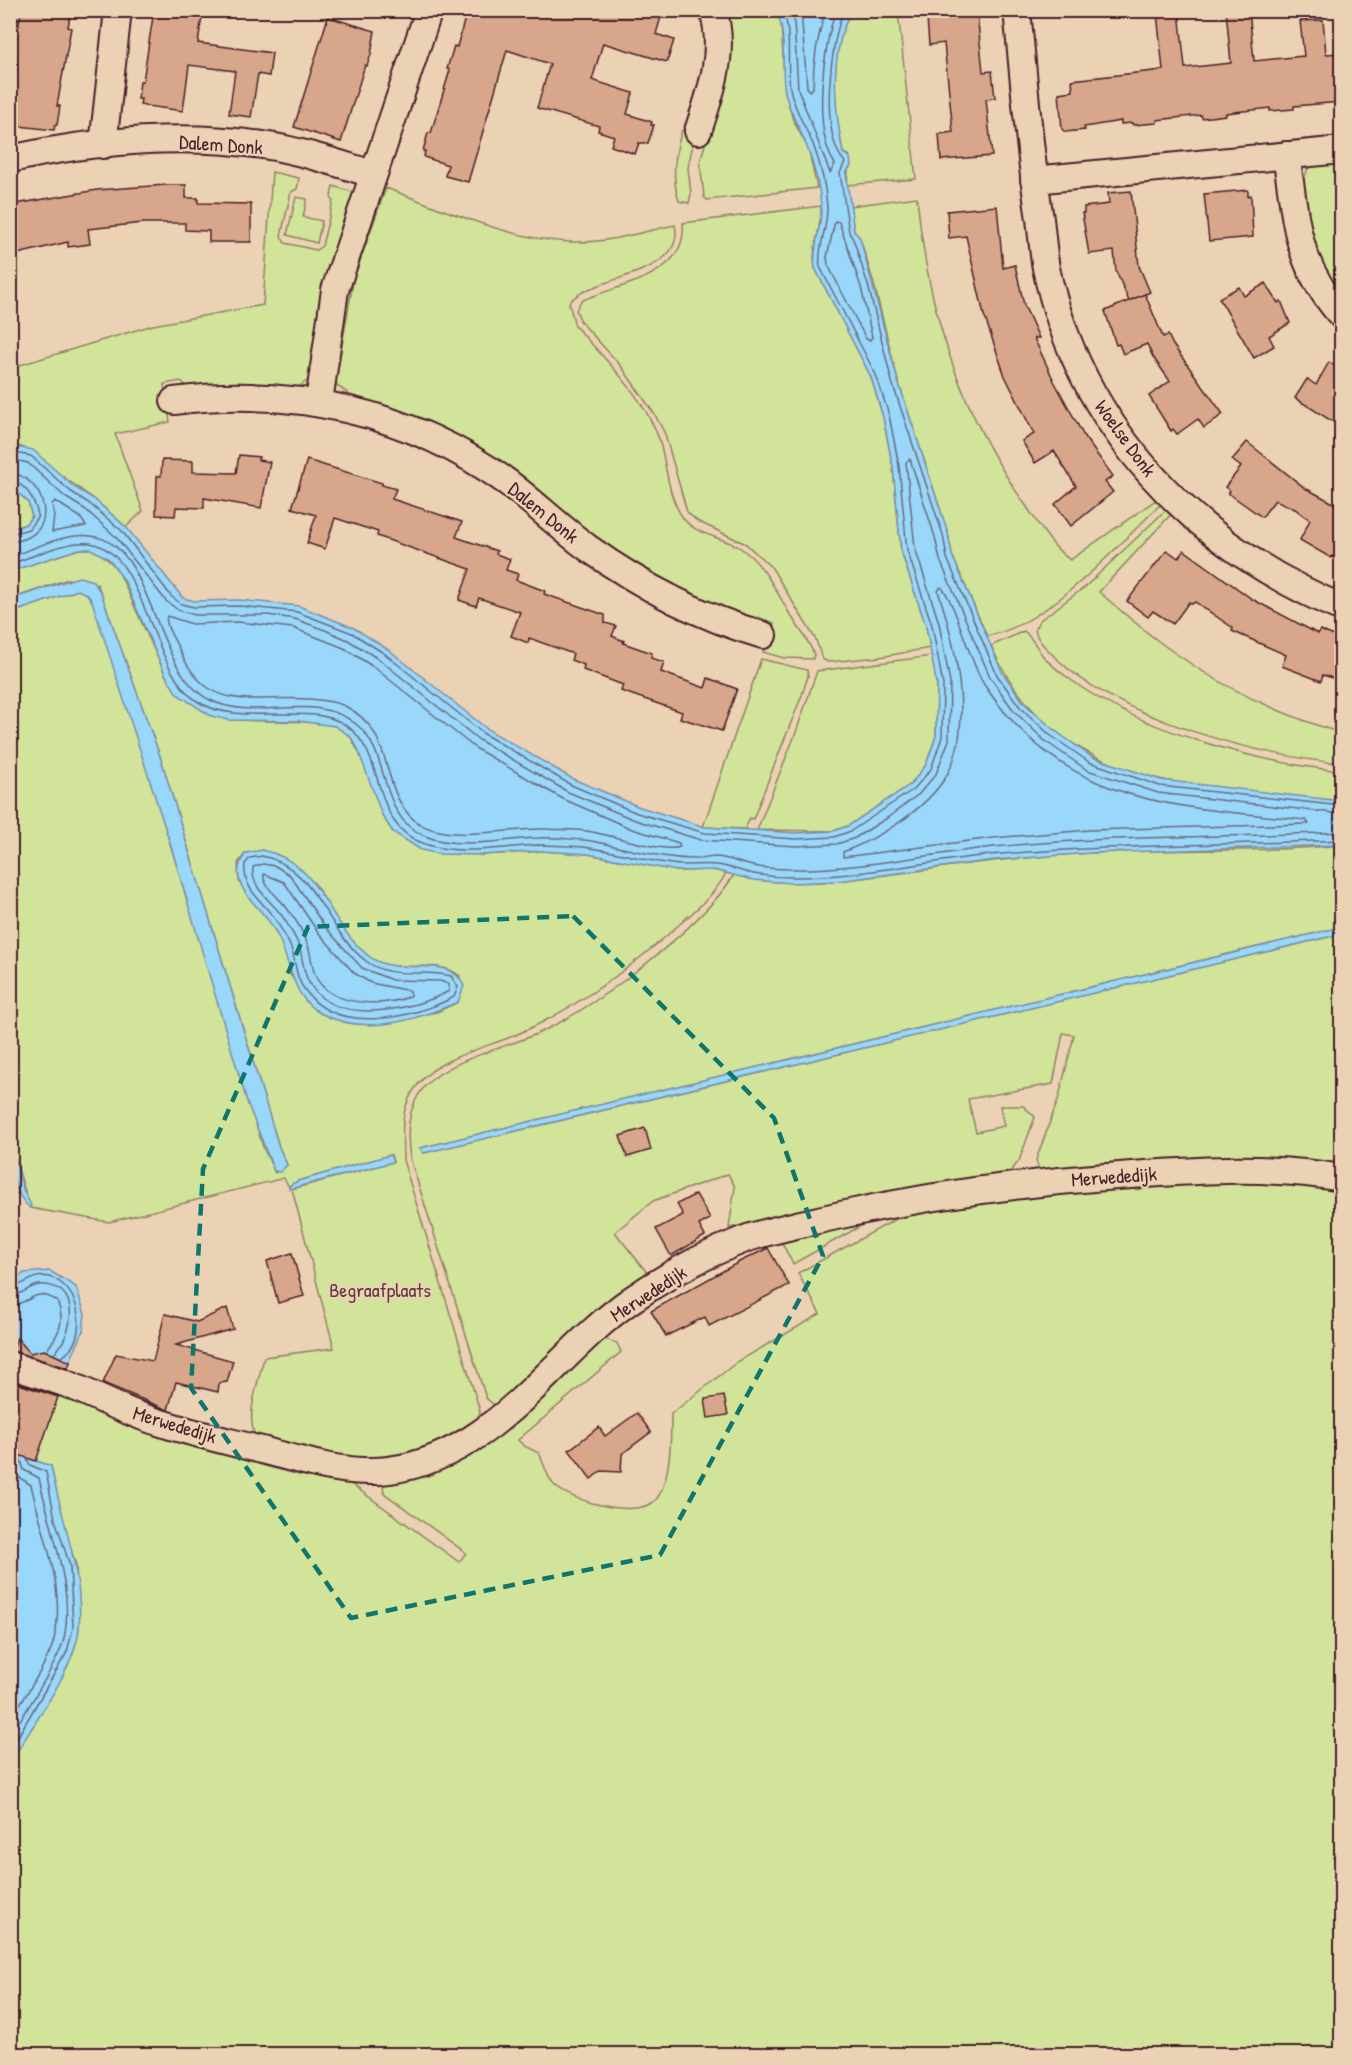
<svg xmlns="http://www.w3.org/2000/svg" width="1352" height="2065" viewBox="0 0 1352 2065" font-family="'Patrick Hand',sans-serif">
<rect width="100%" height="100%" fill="#ecd2b4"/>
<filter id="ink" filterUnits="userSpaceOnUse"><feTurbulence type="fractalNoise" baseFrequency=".0167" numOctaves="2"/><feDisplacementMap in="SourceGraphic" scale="12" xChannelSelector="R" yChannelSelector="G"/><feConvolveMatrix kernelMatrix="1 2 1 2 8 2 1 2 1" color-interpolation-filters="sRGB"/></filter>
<g filter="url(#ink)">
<g fill="#d1e499" stroke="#8e8262" stroke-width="1.5" fill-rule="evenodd">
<path d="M722 11H776L781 22 785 91 793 120 808 148 817 188 707 200 704 197 700 162 718 99Z"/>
<path d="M851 11H898L916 179 847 185 849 155 843 153C834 106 828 55 851 11Z"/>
<path d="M682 130 693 133 694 138 688 168 691 194 689 203 679 201C671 178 675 152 682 130Z"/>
<path d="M1341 162V298C1316 266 1291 208 1308 168Z"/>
<path d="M272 172 299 178 297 189 291 192 281 236 285 243 316 250 322 246 333 201 331 197 333 186 356 193 312 372 308 380 297 388H189L181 381 164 384 170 422 115 434 143 511 126 527 94 499 22 447 11 446 10 368 153 325 263 305Z"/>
<path d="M386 188C448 211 518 244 585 242 615 241 646 231 675 225 687 278 588 275 569 303L575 326C605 359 644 396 659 439 667 464 667 496 683 518 695 535 722 537 739 547 763 563 774 587 788 611 797 626 808 639 814 654L813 659 784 658 763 652 774 623 758 617 748 621 683 594 347 399 348 393 337 386 336 379 354 277Z"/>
<path d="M296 197 307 199 303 217 322 221 317 243 287 235Z"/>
<path d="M917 197C927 309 961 415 1027 507 1039 525 1052 547 1070 560L1160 497 1164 501C1119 544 1049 625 987 636L952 555 948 533 898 381 874 284 860 238 854 231 850 206Z"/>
<path d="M821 206C822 228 811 248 815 268L871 377 883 417 893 467 901 551 926 626 930 648 880 657 828 662 822 659 816 640 772 568 746 544 697 521 687 512 665 434 655 415 621 366 581 322 576 310 581 301C617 284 688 278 683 223Z"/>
<path d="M11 486 28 502 32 516 26 524 11 529Z"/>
<path d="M1169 507 1174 511 1099 592C1124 613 1148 635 1175 653 1225 689 1282 715 1341 733V763C1259 757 1116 717 1056 658 1048 650 1036 640 1035 629L1039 621 1085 587Z"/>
<path d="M79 549H91L100 553 117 568 166 676 229 720 314 722 335 726 350 736 365 764 382 815 393 832 481 855 542 851 588 854 677 871 713 870 726 873C716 893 698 908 681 923 632 967 580 1006 520 1033 488 1048 442 1055 419 1083 398 1108 403 1131 403 1160L480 1411 476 1424 414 1456 361 1461 259 1442C242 1421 259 1382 264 1357L334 1348 292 1189 393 1162 391 1155 298 1181 289 1187 284 1178 109 1222 30 1208 10 1142 11 613 78 590 87 594 92 601 118 674 263 1147 275 1173 287 1165 279 1147 161 759 101 593 97 584 68 579 11 599V571ZM246 853C261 859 303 873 314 883 318 887 322 897 326 902 338 923 354 950 376 961 403 974 438 957 460 976L458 1002 437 1012 361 1024 320 1013 291 976 286 951 270 922 248 896 239 881 238 863Z"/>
<path d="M1024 631C1032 638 1037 648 1043 656 1051 665 1061 673 1071 680 1138 730 1259 763 1341 771V801C1202 787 1058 793 991 646Z"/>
<path d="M932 656 937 686 936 736 926 765 911 784 848 826 833 831 757 830 795 735 817 671Z"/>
<path d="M761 659 807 670 808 676 802 695 753 819 750 818 745 829 703 827Z"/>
<path d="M1341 845V927L420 1148 424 1153 1341 934V1169L1280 1159 1211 1157 1040 1173 1036 1160 1059 1097 1074 1035 1063 1033 1053 1084 968 1099 976 1132 1004 1126 1000 1106H1023L1035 1117 1019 1161 1011 1171 1000 1177 933 1186 729 1228 735 1187 728 1174 653 1201 615 1232 648 1274 495 1406 486 1398 410 1158C406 1132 407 1105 426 1085 452 1058 507 1048 541 1032 600 1004 699 929 734 875 796 891 861 878 924 870 979 862 1035 856 1091 853 1175 848 1259 853 1341 845Z"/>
<path d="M10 1165 20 1192 11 1196Z"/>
<path d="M1257 1179 1341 1188C1341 1204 1337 1222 1342 1237L1341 2054H11L10 1761 73 1654 79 1628 76 1565 61 1518 51 1466 36 1461 58 1395 154 1430 340 1476 459 1562 466 1553 384 1493 383 1484 386 1478 433 1467 602 1338 617 1343 621 1352 518 1440 524 1446 539 1453C544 1463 547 1479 555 1486 572 1502 644 1521 658 1497 671 1476 671 1438 671 1414L737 1362 820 1314 798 1273 911 1211 1040 1191Z"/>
<path d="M875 1218 793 1264 780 1239Z"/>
</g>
<g fill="#99d8fa" stroke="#798ea7" stroke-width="1.5">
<path d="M776 11H851C829 54 834 106 843 153L850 157 851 166 846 173 854 231 860 238 898 381 948 533 952 555 1002 672 1024 703 1054 730 1092 757 1161 780 1341 801V845L1091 853 995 860 838 881 792 883 753 880 714 870 677 871 588 854 542 851 481 855 441 854 421 850 393 832 382 815 357 747 350 736 335 726 298 721 229 720 211 716 177 694 166 676 124 580 109 559 91 549H79L11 571V529L26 524 32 516 28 502 11 486V446L33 450 74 487 94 499 126 527 183 598 195 601 239 600 299 606 354 628 389 650 487 729 573 779 640 807 705 827 796 833 833 831 848 826 911 784 926 765 936 736 937 686 926 626 901 551 893 467 883 417 871 377 815 268C812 249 821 230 821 210 821 191 814 165 807 147 800 128 789 112 785 92 780 66 788 34 776 11Z"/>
<path d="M79 577 93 581 101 593 161 759 279 1147 287 1165 280 1172 274 1171 247 1102 170 843 92 601 87 594 78 590 11 613V599Z"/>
<path d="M262 850C324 863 324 922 370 957 399 979 450 951 464 986L458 1002C416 1020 365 1037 320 1013 288 996 291 951 270 923 261 909 246 899 240 882 236 871 239 862 246 853Z"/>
<path d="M1341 927V934L424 1153 420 1148Z"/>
<path d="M10 1142 24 1192 31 1205 30 1208C13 1194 10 1163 10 1142Z"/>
<path d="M390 1155 393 1162 289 1189 290 1185 298 1181Z"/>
<path d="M50 1271 76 1287 85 1314 83 1332 70 1361 66 1360 33 1460 51 1466C61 1519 84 1573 79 1628 77 1665 31 1728 11 1761L10 1284 24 1273Z"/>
</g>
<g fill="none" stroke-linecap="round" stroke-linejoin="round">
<g stroke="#6a697e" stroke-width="1.5">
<path d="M791 10 794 21 798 89 830 173 835 164C812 130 823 47 836 10"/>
<path d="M801 10 807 87 810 91 813 88C813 61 817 37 826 10"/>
<path d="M844 10C830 42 819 137 845 162L840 173 849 232 854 241 868 285 892 382 943 535 947 558 997 675 1020 707 1050 735 1089 762 1160 786 1342 806"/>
<path d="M835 221 839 222 861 287 872 337 870 340 866 339 828 265 827 257Z"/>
<path d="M10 452 31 456 70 491 90 504 122 531 171 596 181 604 194 607 239 606 297 612 352 633 385 654 484 734 571 785 637 813 705 833 796 839 834 837 851 831 914 789 931 769 942 737 943 685 932 625 907 550 899 466 889 415 876 375 820 267C817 247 828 228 827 207 826 188 820 163 813 144 805 127 796 112 791 93 785 67 793 36 783 10"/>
<path d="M10 459 28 463 65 497 86 510 116 537 166 601 178 610 195 615H268L295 619 325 630 348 640 380 660 479 740 568 792 635 820 701 840 796 846 837 844 855 838 887 818 919 794 936 774 949 740 950 683 939 623 915 548 906 462 910 459 935 537 940 560 990 677 1014 711 1045 741 1087 770 1158 793 1342 814"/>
<path d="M10 473C44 475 65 538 10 542"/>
<path d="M10 481C27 483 35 501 38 516L29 529 10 534"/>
<path d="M55 501 80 517 86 526 52 532 54 516 52 504Z"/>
<path d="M10 557C35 548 64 533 91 536 155 543 151 670 210 700 255 723 315 690 356 724 393 754 376 816 425 836 459 850 502 839 538 838 553 837 568 839 583 840 598 841 612 846 627 849 649 854 672 859 695 859 702 859 710 857 717 857 730 858 741 864 754 866 766 869 779 869 791 869 859 870 927 854 994 847 1110 835 1226 838 1342 832"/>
<path d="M10 564C34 557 65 540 90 543 147 552 149 670 197 701 242 731 321 695 355 733 387 768 372 826 425 844 459 856 502 847 538 845 552 845 568 846 583 847 612 850 642 860 672 864 687 867 702 863 717 865 729 866 741 872 754 874 766 876 779 877 791 877 862 878 932 859 1002 854 1115 845 1228 845 1342 840"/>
<path d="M941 587C955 599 970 665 985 686 1067 807 1174 806 1306 820L1309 824 1089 830 993 838 843 857V852C879 838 924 811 945 778 976 729 955 642 938 591Z"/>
<path d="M167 616 192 624 238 622 293 628 344 648 375 668 475 748 563 799 632 829 679 843 680 847C665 853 611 835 592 832 577 829 561 830 546 829 509 827 438 847 410 816 379 783 395 731 345 706 335 701 321 700 310 699 250 695 209 716 179 649 175 640 164 625 167 616Z"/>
<path d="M262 856C317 867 324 929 366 961 391 981 423 968 451 976L458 987 454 997C414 1018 336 1036 305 990 296 979 296 964 292 951 289 941 282 931 277 922 265 902 242 891 245 864L250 858Z"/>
<path d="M263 864 275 866 290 875 325 927 362 968 392 980 440 981 449 984V991C415 1010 334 1027 310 984 303 973 303 961 300 949 297 939 290 929 285 920 274 902 250 889 253 867Z"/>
<path d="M264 874 284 882 318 932 354 973 371 983 410 991 411 996C386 1007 333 1007 317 979 311 968 312 955 307 943 303 932 296 920 289 911 283 900 261 886 264 874Z"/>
<path d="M10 1288C23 1287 32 1273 49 1277 82 1286 89 1340 62 1357"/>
<path d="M10 1296C24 1295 31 1283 46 1285 82 1289 72 1335 55 1353"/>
<path d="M10 1305C33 1304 33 1286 57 1301 66 1322 59 1333 47 1350"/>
<path d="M10 1462 17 1476 31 1485C42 1535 68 1591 53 1643 47 1663 23 1700 10 1719"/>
<path d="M10 1736C26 1711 50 1675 61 1648 79 1601 49 1526 39 1478L24 1470 20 1457"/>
<path d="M10 1750 67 1652 73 1628 70 1566 55 1519 46 1472 30 1465 27 1459"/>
</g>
</g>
<g fill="#d8a78b" stroke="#4a1f2b" stroke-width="1.5">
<path d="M21 10 70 16 68 27 71 28 57 106H60L57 125H55L54 130 10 125V86Z"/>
<path d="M154 10H203L198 43 272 53 269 76 258 74 251 117 229 114 235 71 189 65 183 111 140 105 141 99H138L140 81H143Z"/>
<path d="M467 10H663L656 34 674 40 667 62 603 43 592 80 633 93 627 114 652 122 651 125H654L648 143H639L635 154 611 146 614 136 598 131 599 126 537 108 550 64 507 50 468 182 445 176 448 165 424 157 425 151H423L428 133H431L450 70 447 69 454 46 457 47Z"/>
<path d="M1226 10H1249L1254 61 1304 56 1300 21 1323 20 1326 54 1341 53V102L1294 106V109L1270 111V108L1226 113V115L1202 118 1201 115 1157 120V123L1133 125 1132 123 1121 124V121L1084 127 1085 130 1065 132 1062 129 1059 93 1073 91 1072 80 1163 70 1157 13 1179 11 1185 68 1231 63Z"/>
<path d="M977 13 983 72 992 71 995 98 986 99 992 156 941 160 939 134 953 132 944 43 929 45 927 18Z"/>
<path d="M328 17 375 31 371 54 367 66 365 65 341 142 294 127Z"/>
<path d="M166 185H186V198H198V203L251 204V242H209V231L185 230V223H143L88 229 90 244 68 247V242L13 255 10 205 97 190Z"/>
<path d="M1248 190V196L1251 195 1253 237 1209 241 1204 194Z"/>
<path d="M1131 191 1139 266 1150 292 1129 301 1116 271 1114 251 1089 254 1082 213H1084V207L1109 204 1108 193Z"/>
<path d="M997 206 1003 268 1015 265 1024 305 1039 338H1034L1054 381 1085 438 1113 476 1105 482 1113 492 1071 526 1055 504 1076 486 1054 451 1035 463 1022 441 1034 434 1005 376 984 315 966 236 949 238 947 211Z"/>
<path d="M1266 283 1278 303 1281 301 1290 323 1269 336 1274 346 1254 358 1219 298 1239 287 1244 296Z"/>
<path d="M1145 294 1163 337 1168 335 1173 345 1223 414 1204 428 1198 419 1177 434 1173 429 1171 431 1149 396 1170 381 1153 357 1147 344 1123 354 1119 344 1116 345 1105 311Z"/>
<path d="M1329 362 1341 370V427L1295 398 1307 379 1316 385Z"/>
<path d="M1247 442 1305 488 1341 507V560L1332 556 1331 558 1300 540 1310 520 1295 509 1275 500 1262 517 1228 493 1230 491 1225 487 1241 467 1232 460Z"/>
<path d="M239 455 259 457 258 460 270 462 261 508 204 498V508L176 507 175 516 156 515 157 476H161L162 460 193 461V472L236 473Z"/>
<path d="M307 460 382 483V485L396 489 392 499 462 522 456 537 497 551 496 554 510 559 506 570 518 574 516 580 545 591 544 594 605 615V623L616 626 612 636 624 641 623 643 652 653 651 658 664 662 661 672 705 688 708 678 737 689 722 731 680 718 682 712 621 691 623 685 583 670 584 665 571 660 573 654 529 638 528 643 511 636 520 612 479 598 476 606 459 600 470 569 377 536 378 532 335 518 325 549 307 543 316 515 292 508Z"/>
<path d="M1167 550 1178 558 1184 550 1252 599 1318 634 1320 630 1341 639V681L1323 675 1321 681 1282 666 1286 655 1232 631 1233 628 1195 602 1192 604 1189 602 1173 624 1153 611 1148 617 1127 601Z"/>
<path d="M645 1128 651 1150 627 1157 620 1136Z"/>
<path d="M696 1194 710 1219 699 1225 705 1236 671 1256 656 1229 683 1215 677 1204Z"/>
<path d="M768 1248 789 1285 709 1326 705 1317 666 1336 651 1311 739 1262Z"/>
<path d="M292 1253 304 1296 278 1303 267 1261Z"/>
<path d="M227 1308 233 1329 176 1345 233 1361 227 1382 219 1383 218 1392 176 1382 168 1410 103 1383 116 1354 153 1361 165 1314 197 1322Z"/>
<path d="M17 1338 30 1353 44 1350 70 1362 68 1368 12 1351Z"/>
<path d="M10 1381 58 1397 36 1461 10 1452Z"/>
<path d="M724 1396 728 1415 708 1418 705 1399Z"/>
<path d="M637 1413 651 1432 622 1454 621 1472 601 1471 591 1479 569 1450 599 1427 605 1436Z"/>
</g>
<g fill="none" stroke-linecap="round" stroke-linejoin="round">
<g stroke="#4a1f2b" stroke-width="30">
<g id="street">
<path d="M1017 10C1024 80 1029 150 1040 219 1042 235 1043 252 1046 268 1080 428 1194 546 1342 608"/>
<path d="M698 131C711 92 726 52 713 10"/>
<path d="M103 145 118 10"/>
<path d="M1286 155C1297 222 1294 261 1342 316"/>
<path d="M10 159C94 140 190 132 275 147 308 153 340 164 372 174"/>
<path d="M1034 180 1342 150"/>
<path d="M174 401C292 386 410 412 507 482 535 503 560 528 588 548 641 586 701 617 763 635"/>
<path d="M319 402 335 290 429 10"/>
<path d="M10 1365C31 1372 52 1378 72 1386 100 1398 128 1413 158 1422 194 1434 232 1442 269 1452 308 1462 348 1475 389 1470 496 1456 549 1358 631 1300 666 1276 706 1254 745 1239 774 1229 806 1223 836 1216 925 1196 1014 1184 1105 1177 1183 1171 1264 1164 1342 1178"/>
</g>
</g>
<use href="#street" stroke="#ecd2b4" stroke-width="26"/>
</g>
</g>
<path fill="none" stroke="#0f766e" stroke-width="4.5" stroke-dasharray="12 8" stroke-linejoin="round" d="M573 916 774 1118 823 1256 660 1555 351 1618 191 1388 203 1169 308 927Z"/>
<g text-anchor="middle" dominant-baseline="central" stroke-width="4.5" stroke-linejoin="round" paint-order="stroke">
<g font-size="20" fill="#4a1f2b" stroke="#ecd2b4">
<text transform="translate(221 144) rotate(4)">Dalem Donk</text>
<text transform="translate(1126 438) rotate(54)">Woelse Donk</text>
<text transform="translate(544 512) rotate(39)">Dalem Donk</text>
<text transform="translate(1114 1176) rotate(-4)">Merwededijk</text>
<text transform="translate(648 1293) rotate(-33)">Merwededijk</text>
<text transform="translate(175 1424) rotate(17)">Merwededijk</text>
</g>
<g font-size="20" fill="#5e3d3c" stroke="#ecd2b4">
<text x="380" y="1289">Begraafplaats</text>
</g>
</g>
<rect width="1352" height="2065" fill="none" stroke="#ecd2b4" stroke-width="36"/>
<rect x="18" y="18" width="1316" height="2029" fill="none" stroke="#4a1f2b" stroke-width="2" filter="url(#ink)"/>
</svg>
